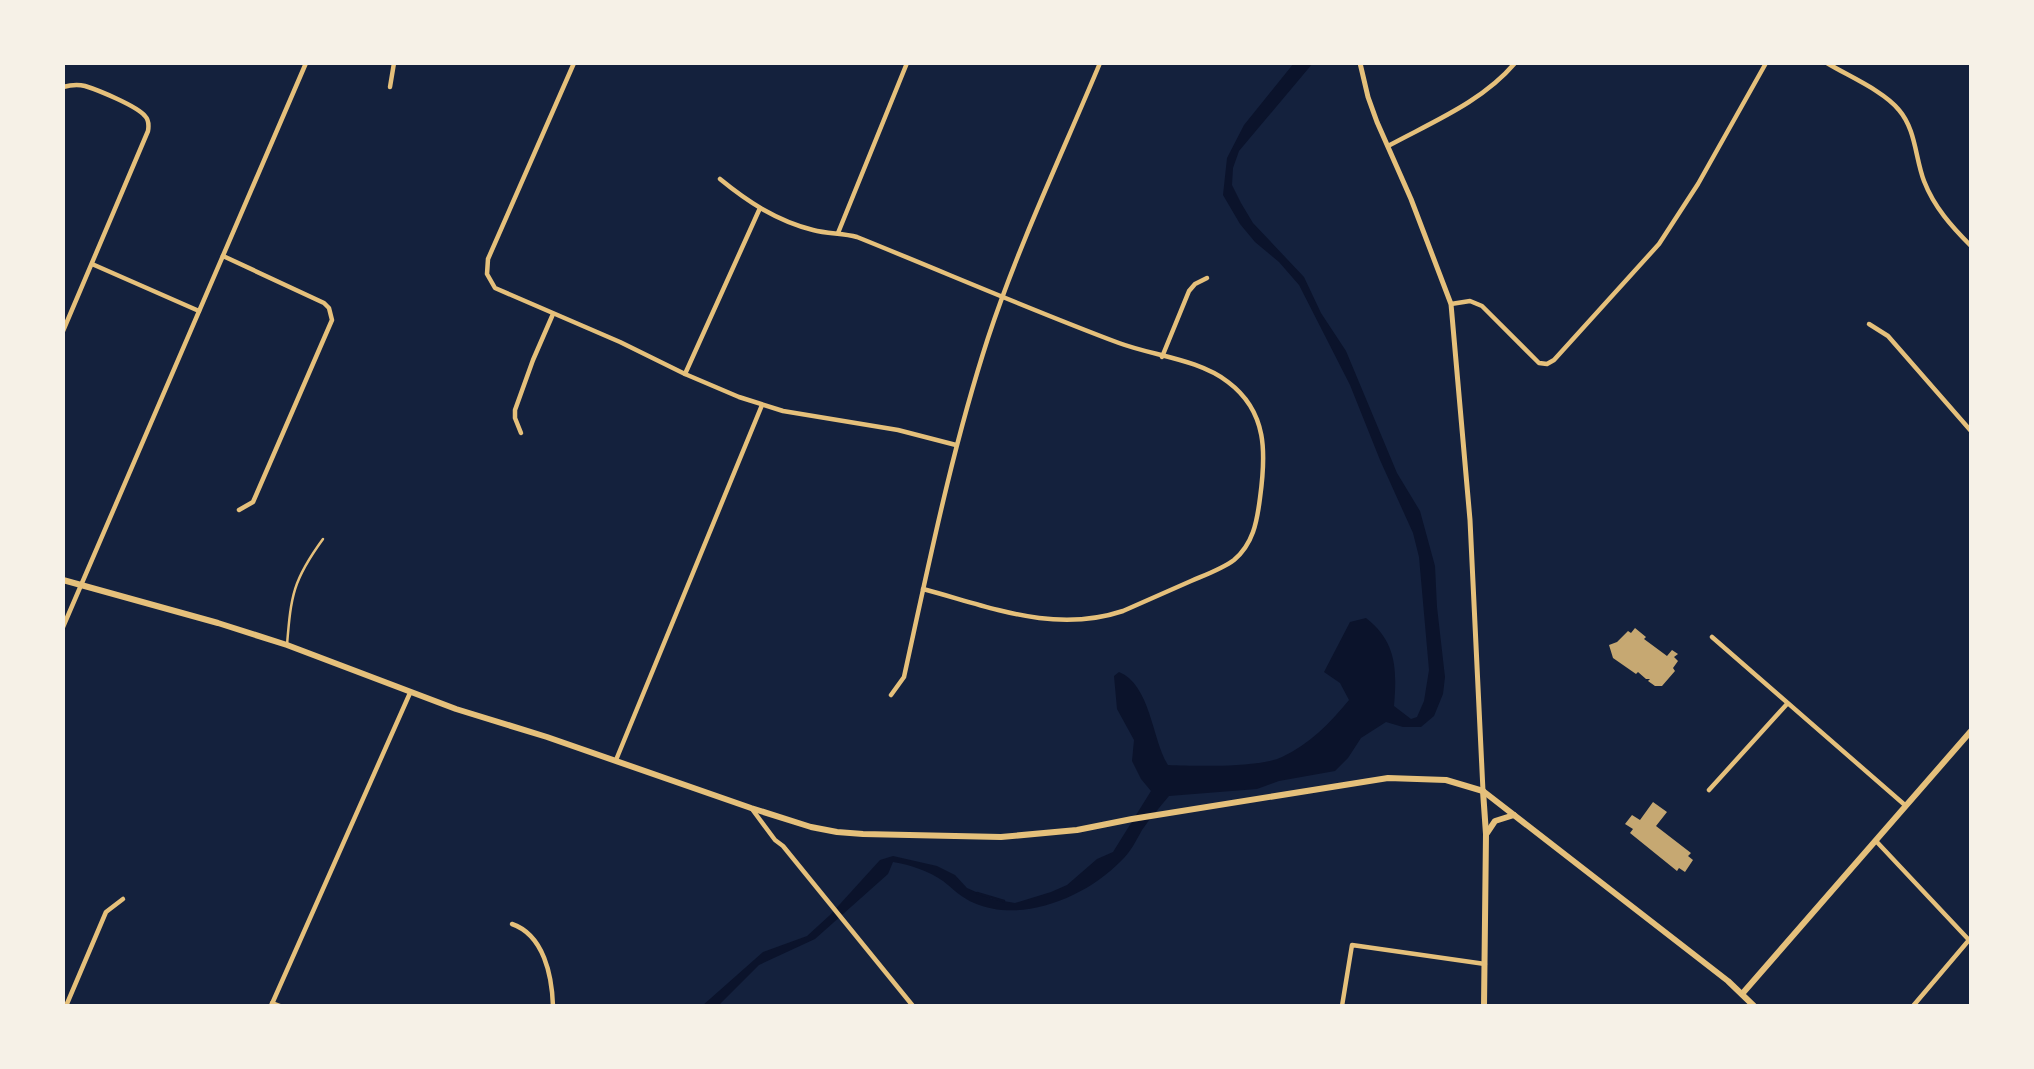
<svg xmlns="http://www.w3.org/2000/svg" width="2034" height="1069" font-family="'Open Sans',sans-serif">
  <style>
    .water { fill: #0b132b }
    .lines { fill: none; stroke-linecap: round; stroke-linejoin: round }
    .stream { stroke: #0b132b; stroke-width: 2.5 }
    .building { fill: #c6a872 }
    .service { stroke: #e5c07b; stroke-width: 2.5 }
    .minor { stroke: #e5c07b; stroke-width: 4.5 }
    .tertiary { stroke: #e5c07b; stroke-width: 5 }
    .secondary { stroke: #e5c07b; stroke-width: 6 }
  </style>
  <rect width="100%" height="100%" fill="#14213d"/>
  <path class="water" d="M1294 63H1313L1239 151 1233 168 1232 185 1241 203 1253 223 1304 277 1321 313 1346 351 1397 473 1420 511 1435 566 1437 607 1445 677 1443 694 1434 716 1421 727H1403L1386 722 1361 738 1348 758 1335 771 1279 781 1257 789 1169 796C1160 807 1150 818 1142 830 1136 841 1130 853 1121 861 1086 897 1022 924 974 903 962 898 953 889 943 881 929 871 911 865 893 862L888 874 815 939 759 965 718 1006H702L763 952 807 936 830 915 880 860 893 856 937 866 955 875 967 888 992 899 1015 903 1051 892 1067 885 1097 859 1113 852 1151 791 1141 779 1132 761 1134 740 1117 709 1114 676 1119 672C1151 685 1152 740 1168 765 1195 766 1259 768 1282 757 1310 744 1330 723 1349 700L1340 683 1324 672 1350 622 1366 618C1397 642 1397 670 1394 706L1411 719 1417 717 1424 701 1429 670 1419 557 1413 533 1380 460 1350 385 1299 285 1279 262 1255 242 1240 224 1223 195 1227 158 1244 125Z"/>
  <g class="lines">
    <polyline class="stream" points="977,893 1004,901"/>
  </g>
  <g class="building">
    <polygon points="1635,628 1646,637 1644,639 1667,656 1672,650 1678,654 1674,657 1678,661 1673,668 1675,671 1662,686 1655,686 1648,681 1650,679 1646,679 1638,672 1636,674 1613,658 1609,645 1617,642 1628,631 1631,633"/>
    <polygon points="1653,802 1667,812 1656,826 1691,853 1688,856 1693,860 1685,872 1679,868 1677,871 1630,833 1633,829 1625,824 1632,815 1640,820"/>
  </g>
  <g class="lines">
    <path class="service" d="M287 645C291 595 293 580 323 539"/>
    <g class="minor">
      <polyline points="574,63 488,259 487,274 495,288 620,342 685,374 739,397 783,411 898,430 956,445"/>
      <path d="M1827 63C1848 76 1884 91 1899 110 1916 130 1915 157 1924 181 1934 207 1952 227 1971 246"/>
      <path d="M63 87C70 85 78 84 85 86 98 90 137 106 145 116 149 120 149 125 148 131L63 331"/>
      <polyline points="390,87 394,63"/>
      <path d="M1388 146C1432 122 1482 102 1515 63"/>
      <path d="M720 179C748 202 777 221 813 230 828 234 843 233 857 237 944 272 1031 310 1119 343 1154 356 1198 359 1228 382 1268 412 1266 454 1260 498 1257 522 1253 544 1234 560 1222 569 1205 575 1191 581 1168 591 1146 601 1123 611 1054 634 991 607 923 589"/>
      <polyline points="838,233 907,63"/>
      <polyline points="223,256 324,303 329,308 332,320 253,502 239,510"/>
      <polyline points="92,264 199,311"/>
      <polyline points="1451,304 1470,301 1482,306 1539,363 1547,364 1554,360 1659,244 1698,184 1766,63"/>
      <polyline points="1869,324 1888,336 1971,431"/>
      <polyline points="1162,357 1189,291 1195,284 1207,278"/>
      <polyline points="685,374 760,208"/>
      <polyline points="521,433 515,418 515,410 533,360 553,314"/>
      <polyline points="63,627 306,63"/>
      <polyline points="1712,637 1906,806"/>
      <path d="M891 695 904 677C929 563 952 449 988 338 1019 244 1062 154 1100 63"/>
      <polyline points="616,760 762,405"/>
      <polyline points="1709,790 1787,704"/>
      <polyline points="752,809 775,840 783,846 913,1006"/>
      <polyline points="1876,841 1969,940"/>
      <path d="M512 924C544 935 552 976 553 1006"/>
      <polyline points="272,1003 280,1006"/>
      <polyline points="66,1006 106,912 123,899"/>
      <polyline points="271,1006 410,693"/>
      <polyline points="1342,1006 1352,945 1485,964"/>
      <polyline points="1913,1006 1969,940"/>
    </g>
    <polyline class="tertiary" points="1360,63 1368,97 1377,122 1411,199 1451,304 1470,520 1483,791"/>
    <g class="secondary">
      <polyline points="63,580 218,623 287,645 456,709 547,737 751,808 811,827 837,832 863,834 1001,837 1077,830 1132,819 1388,778 1446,780 1483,791 1728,981 1754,1006"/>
      <polyline points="1483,791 1486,834 1484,1006"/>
      <polyline points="1487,833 1495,821 1514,815"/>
      <polyline points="1742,994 1971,731"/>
    </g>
  </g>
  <rect width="2034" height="1069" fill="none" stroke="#f6f1e7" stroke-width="130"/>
</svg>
